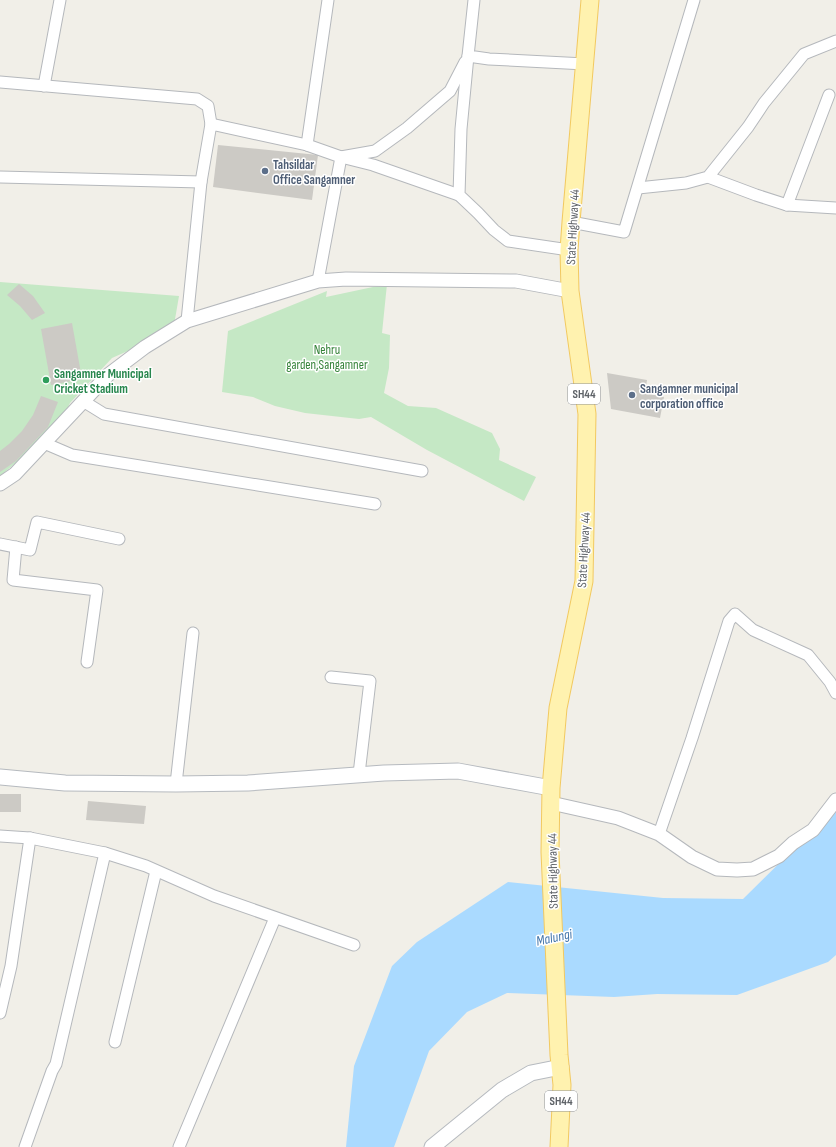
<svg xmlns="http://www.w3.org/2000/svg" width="836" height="1147" font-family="'Sofia Sans Condensed',sans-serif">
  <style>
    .green { fill: #c5e8c5 }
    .water { fill: #aadaff }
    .building { fill: #cccac5 }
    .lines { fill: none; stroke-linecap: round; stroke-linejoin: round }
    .minor-casing { stroke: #b5b8bc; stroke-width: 13 }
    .tertiary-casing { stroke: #b5b8bc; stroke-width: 15 }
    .secondary-casing { stroke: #b6babf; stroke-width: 17 }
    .primary-casing { stroke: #f2c960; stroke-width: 19 }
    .minor { stroke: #fff; stroke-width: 11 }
    .tertiary { stroke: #fff; stroke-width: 13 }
    .secondary { stroke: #fff; stroke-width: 15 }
    .primary { stroke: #fff2af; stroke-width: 17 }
    .service-dot { fill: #5c6f8a; stroke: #fff; stroke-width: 1.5 }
    .leisure-dot { fill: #2e9e5b; stroke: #fff; stroke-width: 1.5 }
    .labels { text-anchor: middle; stroke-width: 3; stroke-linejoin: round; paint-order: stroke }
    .shield { fill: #fff; stroke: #8f9295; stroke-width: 1 }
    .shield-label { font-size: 12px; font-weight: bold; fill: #5f6368 }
    .service-label { font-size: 13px; font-weight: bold; fill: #4e5e75; stroke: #fff; text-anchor: start }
    .street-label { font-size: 13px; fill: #5f6368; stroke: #fff }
    .park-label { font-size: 13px; fill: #348238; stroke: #fff }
    .leisure-label { font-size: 13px; font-weight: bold; fill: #27864d; stroke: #fff; text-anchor: start }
    .water-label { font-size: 14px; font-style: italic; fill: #4174aa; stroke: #fff }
  </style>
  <rect width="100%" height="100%" fill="#f1efe8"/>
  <g class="green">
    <polygon points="0,282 179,296 173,331 112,358 70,403 65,413 37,445 0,476"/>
    <polygon points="387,284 382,333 390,335 389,368 384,393 408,406 436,408 492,433 500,449 499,460 536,477 524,501 427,450 371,417 359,419 305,413 275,406 253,397 222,392 228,331 327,291 326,297"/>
  </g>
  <polygon class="water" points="836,800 836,955 828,962 737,995 657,994 614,997 507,993 467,1012 429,1051 394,1147 346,1147 354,1066 392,966 417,942 508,882 663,898 743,899 820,823"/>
  <g class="building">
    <polygon points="218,145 318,155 312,200 213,187"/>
    <polygon points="19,284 33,296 45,313 32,320 20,306 7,295"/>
    <polygon points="72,323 82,379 51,385 41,329"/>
    <polygon points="607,373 647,380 645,393 664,397 660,418 611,409"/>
    <polygon points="41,396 58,402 48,427 16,461 0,472 0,451 9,444 22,431 33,415"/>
    <rect x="0" y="794" width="21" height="18"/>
    <polygon points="88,801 146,806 144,824 86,820"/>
  </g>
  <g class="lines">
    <defs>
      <g id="minor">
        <polyline points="474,0 468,56 489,59 585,64"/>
        <polyline points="468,56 461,129 459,195 478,213 494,230 508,241 569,250"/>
        <polyline points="0,82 197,99 208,106 211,124"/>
        <polyline points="44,86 60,0"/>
        <polyline points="307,145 328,0"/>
        <polyline points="341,157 375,151 407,128 450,91 465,62"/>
        <polyline points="345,158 373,165 459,195"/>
        <polyline points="0,177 201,182"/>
        <polyline points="708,177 756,195 787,205 836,208"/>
        <polyline points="638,188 686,183 708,177 748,127 764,103 804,54 836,41"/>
        <polyline points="787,205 829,95"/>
        <polyline points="571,222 624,232 694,0"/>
        <polyline points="187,321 201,182 211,124 307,145 341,157 318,281"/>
        <polyline points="83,401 104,414 422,471"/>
        <polyline points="44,443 72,455 375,504"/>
        <polyline points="0,544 30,550 37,522 119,539"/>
        <polyline points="16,547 13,580 97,590 87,662"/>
        <polyline points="331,677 370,681 359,774"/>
        <polyline points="176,784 193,633"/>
        <polyline points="659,834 692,738 729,621 735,614 753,630 808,655 830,682 836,693"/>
        <polyline points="0,836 30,838 105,853 146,866 214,896 354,945"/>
        <polyline points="0,1013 11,966 30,838"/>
        <polyline points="115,1042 156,871"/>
        <polyline points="25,1147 52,1071 56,1064 105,853"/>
        <polyline points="179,1147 275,918"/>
      </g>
      <g id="tertiary">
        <polyline points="0,484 15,474 108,375 145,347 187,321 318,281 346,279 516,281 570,291"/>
        <polyline points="551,803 618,818 659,834 692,857 717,869 737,870 753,869 779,856 793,843 813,830 836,800"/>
      </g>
      <g id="secondary">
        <polyline points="0,777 65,783 176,784 248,783 384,773 458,771 551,788"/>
        <polyline points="432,1147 502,1090 531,1073 561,1067"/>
      </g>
      <polyline id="primary" points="559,1147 562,1085 559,1055 550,852 551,788 558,708 584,581 587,414 570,291 569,250 571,222 590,0"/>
    </defs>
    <use href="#minor" class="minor-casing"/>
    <use href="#tertiary" class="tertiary-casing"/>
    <use href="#secondary" class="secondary-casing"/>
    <use href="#primary" class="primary-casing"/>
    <use href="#minor" class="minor"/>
    <use href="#tertiary" class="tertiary"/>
    <use href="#secondary" class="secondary"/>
    <use href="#primary" class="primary"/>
  </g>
  <g class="service-dot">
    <circle cx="265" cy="171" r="4"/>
    <circle cx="632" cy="395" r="4"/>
  </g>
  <circle class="leisure-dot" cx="46" cy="380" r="4"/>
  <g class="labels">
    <g class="shield">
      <rect x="568" y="384" width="32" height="20" rx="3"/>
      <rect x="545" y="1091" width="32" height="20" rx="3"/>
    </g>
    <g class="shield-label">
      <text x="584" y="398">SH44</text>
      <text x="561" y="1105">SH44</text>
    </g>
    <g class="service-label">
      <text x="273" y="169">Tahsildar<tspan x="273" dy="15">Office Sangamner</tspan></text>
      <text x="640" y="393">Sangamner municipal<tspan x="640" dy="15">corporation office</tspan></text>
    </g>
    <g class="street-label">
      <text transform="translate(572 227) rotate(-87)" y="5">State Highway 44</text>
      <text transform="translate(583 550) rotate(-87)" y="5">State Highway 44</text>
      <text transform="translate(552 871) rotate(-91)" y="5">State Highway 44</text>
    </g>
    <g class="park-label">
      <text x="327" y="354">Nehru<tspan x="327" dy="15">garden,Sangamner</tspan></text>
    </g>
    <g class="leisure-label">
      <text x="54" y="378">Sangamner Municipal<tspan x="54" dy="15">Cricket Stadium</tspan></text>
    </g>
    <g class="water-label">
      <text transform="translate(554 937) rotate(-12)" y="5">Malungi</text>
    </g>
  </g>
</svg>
